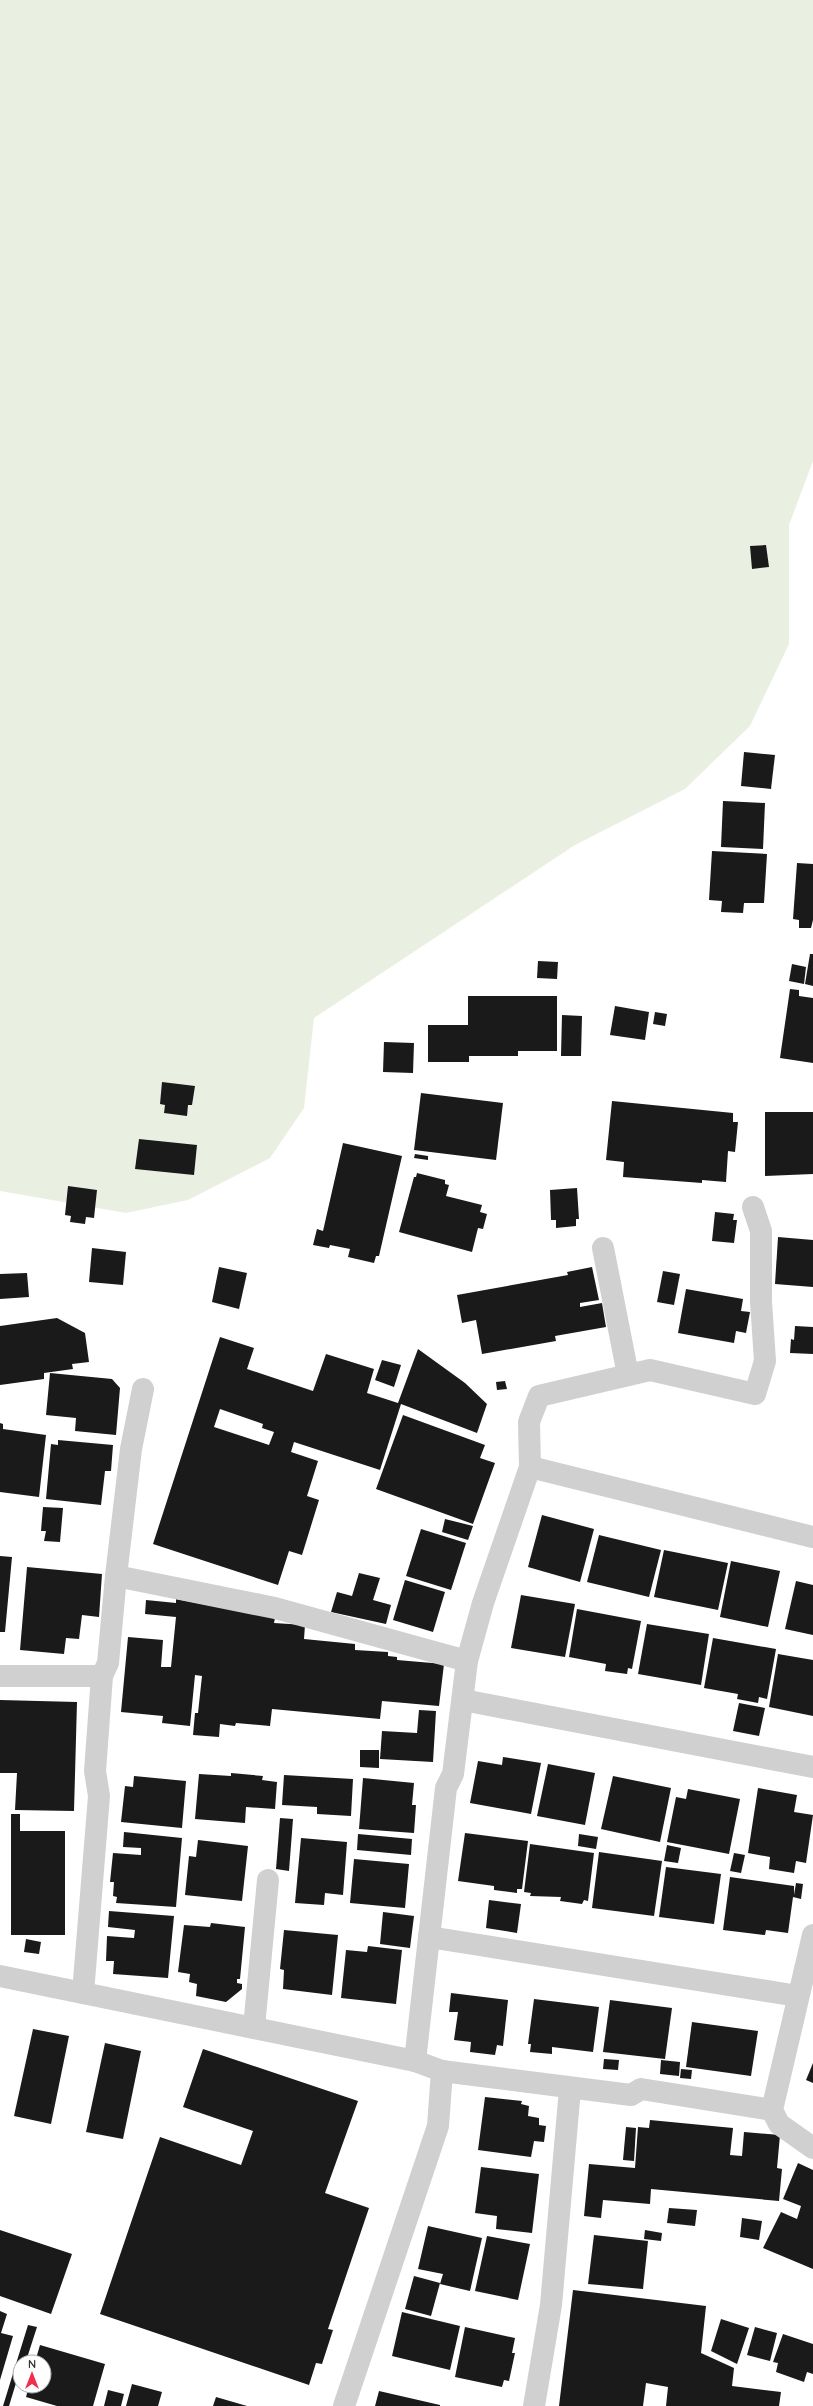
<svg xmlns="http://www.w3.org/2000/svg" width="813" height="2406" font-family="Quicksand,sans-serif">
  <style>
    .green { fill: #eaf0e1 }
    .building { fill: #1a1a1a; fill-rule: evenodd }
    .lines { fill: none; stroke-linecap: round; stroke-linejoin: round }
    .minor { stroke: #d0d0d0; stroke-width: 22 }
  </style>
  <rect width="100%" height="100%" fill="#fff"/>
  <polygon class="green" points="0,0 813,0 813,461 789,525 789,644 750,726 685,789 575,845 314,1018 304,1108 270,1158 188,1200 126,1213 0,1191"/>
  <g class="building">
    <polygon points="766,545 769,567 752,569 750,546"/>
    <polygon points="744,752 775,755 771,789 741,786"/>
    <polygon points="723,801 765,803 763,849 721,847"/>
    <polygon points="712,851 767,854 764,903 744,903 743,913 721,912 722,901 709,900"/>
    <polygon points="797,863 813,864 813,920 811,928 799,928 799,920 793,919"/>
    <polygon points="810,954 813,954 813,986 805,984"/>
    <polygon points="538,961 558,962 557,979 537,978"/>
    <polygon points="792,964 806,967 804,984 789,981"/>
    <polygon points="790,989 799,990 799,996 813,998 813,1063 780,1058"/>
    <polygon points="468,996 557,996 557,1051 518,1051 518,1056 469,1056 469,1062 428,1062 428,1025 468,1025"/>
    <polygon points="615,1006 649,1012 645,1040 610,1035"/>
    <polygon points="655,1012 667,1014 665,1026 653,1024"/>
    <polygon points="562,1015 582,1016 581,1056 561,1056"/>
    <polygon points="384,1042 414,1043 413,1073 383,1072"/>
    <polygon points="162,1082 195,1086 192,1105 188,1105 187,1116 164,1113 165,1105 160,1104"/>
    <polygon points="421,1093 503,1103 496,1160 414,1150"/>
    <polygon points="612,1101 733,1113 733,1122 738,1122 735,1152 728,1151 726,1182 702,1180 702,1183 623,1177 624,1162 606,1160"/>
    <polygon points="765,1112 813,1112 813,1174 765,1176"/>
    <polygon points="139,1139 197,1145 194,1175 135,1169"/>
    <polygon points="343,1143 402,1156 379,1256 376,1256 374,1263 348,1257 350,1249 330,1245 329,1248 313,1245 317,1229 323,1231"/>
    <polygon points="415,1154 428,1156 428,1160 414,1158"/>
    <polygon points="417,1173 445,1180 445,1184 449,1185 446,1196 482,1205 480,1212 487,1214 483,1229 478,1228 472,1252 399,1232 414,1177 416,1177"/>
    <polygon points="68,1186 97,1190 94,1218 86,1217 85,1224 70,1222 71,1216 65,1215"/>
    <polygon points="577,1188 579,1219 576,1219 576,1226 556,1228 556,1220 551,1220 550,1190"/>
    <polygon points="715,1212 734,1214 733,1220 737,1220 734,1243 712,1241"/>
    <polygon points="778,1237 813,1240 813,1287 775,1284"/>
    <polygon points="92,1248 126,1252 123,1285 89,1282"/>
    <polygon points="219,1267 247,1273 239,1309 212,1302"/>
    <polygon points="592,1267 599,1300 580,1303 580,1307 602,1303 606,1327 555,1336 556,1341 482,1354 476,1320 462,1323 457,1295 568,1275 567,1272"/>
    <polygon points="663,1271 680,1274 674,1305 657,1302"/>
    <polygon points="27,1273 29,1297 0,1299 0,1274"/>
    <polygon points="686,1289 743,1299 741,1311 750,1312 746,1333 736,1331 734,1343 678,1333"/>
    <polygon points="57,1318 85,1333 89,1362 72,1364 73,1369 44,1373 44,1379 0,1385 0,1326"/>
    <polygon points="795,1326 813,1327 813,1354 790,1353 791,1339 794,1340"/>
    <path d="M220 1337 254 1348 247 1369 313 1391 326 1354 374 1369 367 1393 398 1403 418 1349 465 1383 487 1404 477 1433 401 1404 380 1470 294 1442 291 1452 318 1461 307 1496 319 1500 302 1555 289 1551 278 1585 153 1544ZM220 1409 263 1424 262 1428 274 1432 269 1445 214 1427Z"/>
    <polygon points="382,1360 401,1365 394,1387 375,1380"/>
    <polygon points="50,1373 112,1379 120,1388 116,1435 75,1431 76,1418 46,1415"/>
    <polygon points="505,1381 507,1389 497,1390 496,1382"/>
    <polygon points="403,1415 485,1445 480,1458 495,1463 473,1524 376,1489"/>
    <polygon points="0,1423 3,1424 3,1429 46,1435 39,1497 0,1492"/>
    <polygon points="58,1440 113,1445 111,1471 105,1471 101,1505 46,1499 51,1444 58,1445"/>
    <polygon points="43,1507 63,1508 60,1542 44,1541 46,1531 41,1531"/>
    <polygon points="542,1515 594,1529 580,1582 528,1567"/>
    <polygon points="445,1519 473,1526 468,1540 442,1532"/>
    <polygon points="421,1529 466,1543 451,1590 406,1576"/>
    <polygon points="599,1535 661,1550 649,1597 587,1582"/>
    <polygon points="664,1550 728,1563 718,1610 654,1597"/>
    <polygon points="0,1556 12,1557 5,1632 0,1632"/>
    <polygon points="731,1561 780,1571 768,1627 720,1617"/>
    <polygon points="27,1567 102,1574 99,1617 82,1615 79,1639 66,1638 64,1654 20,1650"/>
    <polygon points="359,1573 380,1578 373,1600 391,1605 386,1624 331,1612 337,1592 352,1596"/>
    <polygon points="405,1580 445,1592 433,1632 393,1620"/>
    <polygon points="796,1581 813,1585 813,1635 785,1629"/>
    <polygon points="521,1595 575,1604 565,1657 511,1648"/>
    <polygon points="176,1599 275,1618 274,1623 305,1625 304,1639 355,1644 355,1650 388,1652 388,1656 397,1657 397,1660 444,1664 439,1706 382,1701 380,1719 272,1709 270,1726 236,1723 235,1726 220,1724 219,1737 193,1735 195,1713 198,1713 202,1676 195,1675 190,1726 162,1723 163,1716 121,1712 128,1637 163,1640 161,1667 171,1667 176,1617 145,1614 146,1600 176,1603"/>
    <polygon points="577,1609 641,1621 632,1669 628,1668 627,1674 605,1671 606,1664 569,1657"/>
    <polygon points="647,1624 709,1634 701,1685 638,1674"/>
    <polygon points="713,1638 776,1649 767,1699 759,1697 758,1703 737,1699 738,1694 704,1688"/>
    <polygon points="778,1654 813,1660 813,1716 769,1707"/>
    <polygon points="0,1700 77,1702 74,1811 15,1810 17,1773 0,1773"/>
    <polygon points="739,1703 765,1708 759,1736 733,1731"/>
    <polygon points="419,1710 436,1711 433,1762 380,1759 382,1731 417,1733"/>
    <polygon points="360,1750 379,1750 379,1768 360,1767"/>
    <polygon points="503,1757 541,1763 531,1814 470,1803 478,1761 502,1765"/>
    <polygon points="548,1764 595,1773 585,1825 537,1816"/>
    <polygon points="231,1773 263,1776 262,1780 277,1782 275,1809 246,1807 245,1823 195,1819 199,1774 231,1776"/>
    <polygon points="284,1775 353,1779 351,1816 317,1814 317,1807 282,1805"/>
    <polygon points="134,1776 186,1781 182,1828 121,1822 125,1786 133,1787"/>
    <polygon points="613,1776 671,1788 660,1842 601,1829"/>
    <polygon points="363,1778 414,1783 412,1805 416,1805 414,1833 359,1829"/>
    <polygon points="758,1788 797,1795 794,1812 813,1815 806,1863 796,1861 794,1873 769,1869 770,1857 748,1853"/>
    <polygon points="688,1789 740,1799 729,1854 667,1842 676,1797 686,1799"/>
    <polygon points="11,1814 20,1814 20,1831 65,1831 65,1935 11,1935"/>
    <polygon points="280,1818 293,1819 289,1871 276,1869"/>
    <polygon points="124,1832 182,1838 176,1907 116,1903 117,1897 113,1896 114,1882 110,1882 113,1853 141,1855 141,1848 123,1847"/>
    <polygon points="465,1833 528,1841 522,1889 517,1889 517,1893 494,1890 494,1886 458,1881"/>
    <polygon points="358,1834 412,1839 411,1855 357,1850"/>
    <polygon points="579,1834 598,1837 596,1849 578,1846"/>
    <polygon points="301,1838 347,1842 343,1895 325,1893 324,1905 295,1903"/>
    <polygon points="198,1840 248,1846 242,1901 185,1895 189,1856 196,1857"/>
    <polygon points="530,1844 594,1853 588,1901 584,1900 582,1904 560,1901 561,1897 530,1896 531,1893 524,1892"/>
    <polygon points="667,1845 681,1848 678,1863 664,1861"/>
    <polygon points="599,1852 662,1861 654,1916 592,1908"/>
    <polygon points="734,1853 745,1855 741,1873 730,1871"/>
    <polygon points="354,1859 409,1864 405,1908 350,1903"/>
    <polygon points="666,1867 721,1874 714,1924 659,1917"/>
    <polygon points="730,1877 794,1886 794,1895 796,1883 803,1884 801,1899 793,1897 788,1933 766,1930 765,1935 723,1930"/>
    <polygon points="489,1900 521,1904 517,1933 486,1928"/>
    <polygon points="109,1911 174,1916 168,1978 113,1974 114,1961 106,1961 107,1936 134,1938 135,1930 108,1927"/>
    <polygon points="383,1912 414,1916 410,1948 380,1944"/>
    <polygon points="211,1923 245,1927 240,1979 237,1979 237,1983 242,1984 242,1989 226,2002 196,1996 197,1984 189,1982 190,1974 178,1972 184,1925 210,1927"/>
    <polygon points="284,1930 338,1935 332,1995 283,1989 284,1970 280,1969"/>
    <polygon points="26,1939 41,1942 39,1954 24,1952"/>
    <polygon points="368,1946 402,1950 396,2004 341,1998 346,1950 367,1952"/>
    <polygon points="451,1993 508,2000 503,2046 497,2045 495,2055 470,2052 471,2042 454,2040 458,2012 449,2012"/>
    <polygon points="534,1999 599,2007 593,2052 552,2047 552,2054 530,2052 531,2044 528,2044"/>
    <polygon points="610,2000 672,2008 665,2059 603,2052"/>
    <polygon points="692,2022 758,2031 751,2076 686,2067"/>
    <polygon points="33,2029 69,2036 51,2124 14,2116"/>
    <polygon points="105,2043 141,2051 123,2139 86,2132"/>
    <polygon points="203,2049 358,2101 325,2193 369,2208 328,2329 333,2330 322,2364 316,2363 309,2385 100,2314 160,2137 241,2165 253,2131 183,2107"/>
    <polygon points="604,2059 619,2060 618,2070 603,2069"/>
    <polygon points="661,2060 680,2062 679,2076 660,2074"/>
    <polygon points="813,2063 813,2083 806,2080"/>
    <polygon points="681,2069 692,2070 691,2079 680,2078"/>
    <polygon points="485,2097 522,2101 521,2104 529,2106 528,2116 539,2118 539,2125 546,2126 544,2142 534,2141 531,2157 478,2150"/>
    <polygon points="650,2120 733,2128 730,2155 742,2156 744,2132 780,2135 777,2168 782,2169 779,2201 651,2189 650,2204 603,2200 601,2218 584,2216 589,2164 635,2168 638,2127 649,2128"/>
    <polygon points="626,2127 636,2128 634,2161 623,2160"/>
    <polygon points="798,2163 813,2170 813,2269 763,2248 781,2212 797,2219 801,2206 783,2199"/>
    <polygon points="481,2167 539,2174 532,2233 496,2229 497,2216 475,2213"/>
    <polygon points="669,2208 697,2210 695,2226 667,2223"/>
    <polygon points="742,2218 762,2221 759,2240 740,2237"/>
    <polygon points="428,2226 482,2238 470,2291 440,2284 443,2274 418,2269"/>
    <polygon points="0,2230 72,2254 51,2314 0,2296"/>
    <polygon points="645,2230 662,2233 661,2241 644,2239"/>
    <polygon points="594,2235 648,2241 643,2289 588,2284"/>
    <polygon points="487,2236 530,2244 518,2300 475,2291"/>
    <polygon points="414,2276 440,2283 431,2316 405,2309"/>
    <polygon points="573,2290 706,2306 701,2353 734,2368 732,2386 781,2392 779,2406 666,2406 668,2387 646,2383 643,2406 559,2406"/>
    <polygon points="0,2311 7,2314 1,2333 13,2336 0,2380"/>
    <polygon points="402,2312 460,2326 450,2370 392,2356"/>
    <polygon points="721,2319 749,2328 737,2364 711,2351"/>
    <polygon points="28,2325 37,2327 27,2358 24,2357 23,2362 20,2362 20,2370 9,2406 3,2406"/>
    <polygon points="465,2327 515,2338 512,2353 515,2353 509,2381 504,2380 502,2387 455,2377"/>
    <polygon points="755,2327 777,2333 770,2361 747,2355"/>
    <polygon points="783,2334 813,2344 813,2374 807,2372 804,2382 776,2372 778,2363 773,2362"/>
    <polygon points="40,2345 105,2364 93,2406 57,2406 26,2397 29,2386 44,2386 44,2362 35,2362"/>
    <polygon points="132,2384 162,2392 158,2406 126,2406"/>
    <polygon points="108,2390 124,2394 121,2406 104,2406"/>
    <polygon points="379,2391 440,2405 440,2406 375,2406"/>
    <polygon points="216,2397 247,2406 213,2406"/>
  </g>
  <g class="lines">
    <g class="minor">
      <polyline points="603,1248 628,1375"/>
      <polyline points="143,1389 131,1449 116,1576 275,1608 467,1661"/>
      <polyline points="530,1467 813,1537"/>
      <polyline points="0,1676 102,1676"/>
      <polyline points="463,1700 813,1767"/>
      <polyline points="813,1935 772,2110 779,2124 813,2148"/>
      <polyline points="429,1937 798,1996"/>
      <polyline points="0,1976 415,2061 442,2071 631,2095 641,2089 772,2110"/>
      <polyline points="83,1993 99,1796 95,1771 102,1676 108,1663 116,1576"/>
      <polyline points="254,2027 268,1880"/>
      <polyline points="415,2061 446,1788 453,1774 467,1661 483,1603 530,1467 529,1422 539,1396 650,1370 755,1394 765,1361 761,1302 761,1231 753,1207"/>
      <polyline points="344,2406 438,2126 442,2071"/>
      <polyline points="534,2406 551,2305 570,2089"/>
    </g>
  </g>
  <g transform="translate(32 2374)"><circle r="19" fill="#ffffff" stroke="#adadad"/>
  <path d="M0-3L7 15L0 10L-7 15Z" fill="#ef2f4b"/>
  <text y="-6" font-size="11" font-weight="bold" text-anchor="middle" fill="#333333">N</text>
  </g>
</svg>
